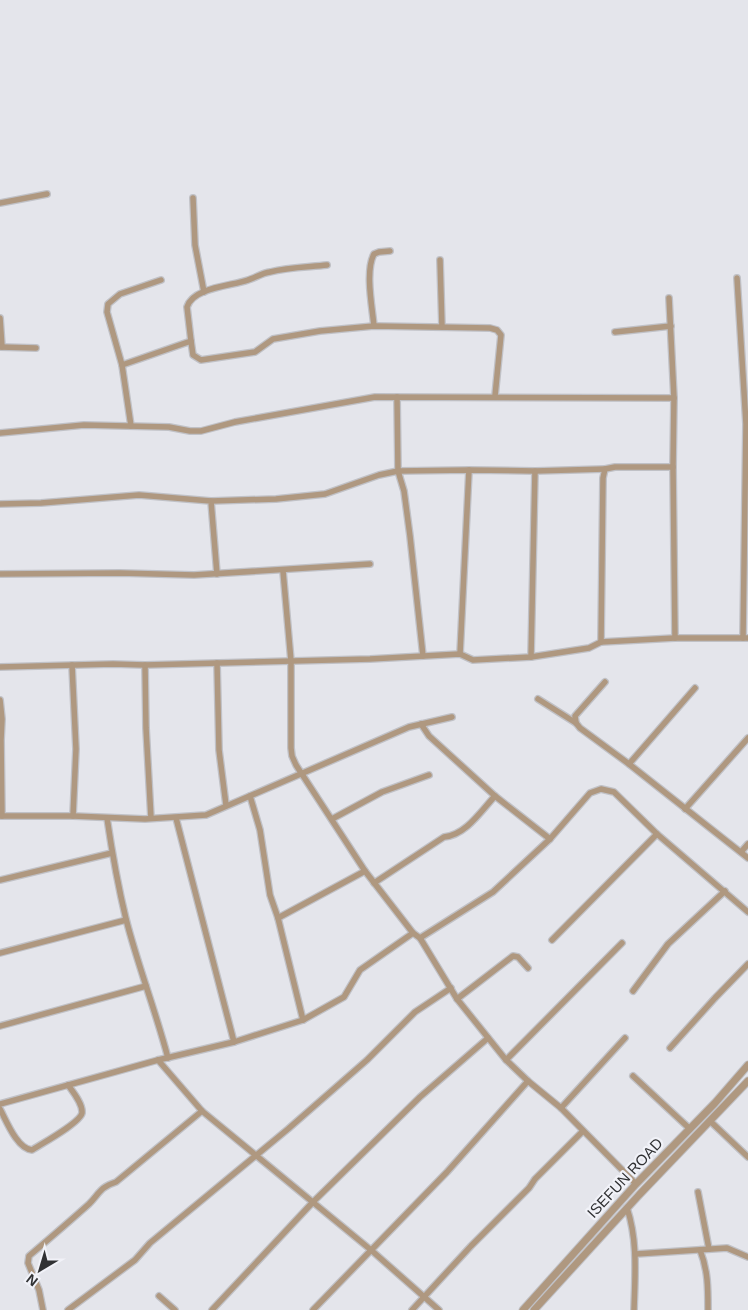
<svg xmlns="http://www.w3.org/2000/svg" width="748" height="1310" font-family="Arial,sans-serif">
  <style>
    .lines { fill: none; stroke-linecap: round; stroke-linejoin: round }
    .minor-casing { stroke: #c0c1c6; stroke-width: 8 }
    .tertiary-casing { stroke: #c0c1c6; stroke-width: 9 }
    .minor { stroke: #af9880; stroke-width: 5.5 }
    .tertiary { stroke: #af9880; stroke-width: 7 }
    .labels { text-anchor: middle; stroke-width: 4.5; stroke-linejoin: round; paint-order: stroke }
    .street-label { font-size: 15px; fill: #303133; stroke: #f1f2f8 }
  </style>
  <rect width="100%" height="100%" fill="#e4e5eb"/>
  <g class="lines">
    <defs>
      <g id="minor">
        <polyline points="193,198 195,245 204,292"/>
        <polyline points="0,203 47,194"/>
        <polyline points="440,260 442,327"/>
        <polyline points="737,278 746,424 743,638"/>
        <polyline points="669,298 674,398 673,467 675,638"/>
        <polyline points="0,318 2,347"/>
        <path d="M374 326C372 306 365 271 374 254L379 252 390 251"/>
        <polyline points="615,332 671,326"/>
        <path d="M191 341 187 307C193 287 232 286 248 280 255 278 262 273 270 272 288 267 308 267 327 265"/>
        <polyline points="0,347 36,348"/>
        <polyline points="122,365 191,341 193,355 201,360 255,352 273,339 320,331 374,326 490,328 497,330 501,335 495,396"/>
        <polyline points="397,397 398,471 404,491 410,536 423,656"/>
        <polyline points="131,426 122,365 107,312 108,304 120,294 161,280"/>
        <polyline points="0,433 84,425 169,427 190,431 201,431 235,422 375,397 674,398"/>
        <polyline points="211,501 276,499 325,494 379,475 398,471 469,470 535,471 605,469"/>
        <polyline points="0,504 41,503 139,495 211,501 217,574"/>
        <polyline points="283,571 291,661 291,748 292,756 296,765 365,871 413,933 420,938 457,999 506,1060 528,1081 561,1108 636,1184"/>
        <polyline points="0,574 120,573 194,575 370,564"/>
        <polyline points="601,642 603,478 605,469 615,467 673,467"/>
        <polyline points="460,654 469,470"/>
        <polyline points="531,657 535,471"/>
        <polyline points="217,663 219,750 226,805"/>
        <polyline points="72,665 76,749 73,816"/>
        <polyline points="145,665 146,728 151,818"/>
        <polyline points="0,667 113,664 145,665 370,659 460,654 473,660 531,657 589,648 601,642 675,638 748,638"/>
        <polyline points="538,699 576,723 580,728 629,764 748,858"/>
        <polyline points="0,700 2,719 1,740 2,816"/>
        <polyline points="576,723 575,716 605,682"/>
        <polyline points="421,724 429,736 495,796 550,839"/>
        <polyline points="629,764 695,688"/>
        <polyline points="250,796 260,830 270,895 278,918 303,1020"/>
        <polyline points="685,809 748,738"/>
        <polyline points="0,816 73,816 145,819 206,815 409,727 452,717"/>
        <path d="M107 818C112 852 118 886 126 919 138 966 156 1012 168 1058"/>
        <polyline points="176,818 234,1042"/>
        <polyline points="332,819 382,792 429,775"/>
        <polyline points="741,852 748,844"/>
        <polyline points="0,880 112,853"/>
        <path d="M374 883 444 837C466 835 481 811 495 796"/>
        <polyline points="278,918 365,871"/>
        <polyline points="420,938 493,892 550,839 590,793 601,789 614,792 657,834 748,912"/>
        <polyline points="552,940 657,834"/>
        <polyline points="0,953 126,920"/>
        <polyline points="633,991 668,944 725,891"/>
        <polyline points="457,999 513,956 518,957 528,968"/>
        <polyline points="0,1026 146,986"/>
        <polyline points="670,1048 715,998 748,964"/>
        <polyline points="158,1060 202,1111 371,1250 439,1310"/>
        <polyline points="506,1060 622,943"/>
        <polyline points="633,1076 690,1129"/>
        <polyline points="0,1104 158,1060 234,1042 303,1020 344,997 360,970 413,933"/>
        <polyline points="561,1108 625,1038"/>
        <path d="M0 1109C6 1120 17 1149 32 1150 41 1144 80 1123 82 1113 83 1104 73 1092 68 1085"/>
        <polyline points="710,1121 748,1157"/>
        <polyline points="698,1192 709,1249"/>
        <path d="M627 1208C638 1241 635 1275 634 1310"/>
        <path d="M700 1250C708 1270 708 1288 708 1310"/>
        <polyline points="636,1254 727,1248 748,1257"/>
        <polyline points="159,1296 175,1310"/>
        <path d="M43 1310 39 1290 28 1263 29 1256C49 1239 69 1222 89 1204 99 1194 100 1187 116 1182L202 1111"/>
        <polyline points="68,1310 135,1260 150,1243 288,1129 367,1060 415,1012 451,988"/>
        <polyline points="212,1310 313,1202 420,1097 488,1038"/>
        <polyline points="313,1310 447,1172 528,1081"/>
        <polyline points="412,1310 471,1246 529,1188 535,1179 583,1131"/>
      </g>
      <g id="tertiary">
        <polyline points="523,1310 636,1184 715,1103 748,1065"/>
        <polyline points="534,1310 639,1195 748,1081"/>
      </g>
    </defs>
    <use href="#minor" class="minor-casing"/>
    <use href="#tertiary" class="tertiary-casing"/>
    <use href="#minor" class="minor"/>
    <use href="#tertiary" class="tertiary"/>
  </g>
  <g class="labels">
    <g class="street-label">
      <text transform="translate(625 1178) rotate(-47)" y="5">ISEFUN ROAD</text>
    </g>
  </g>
  <g transform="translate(40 1270) rotate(218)" stroke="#f1f2f8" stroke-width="4" paint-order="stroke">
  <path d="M0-4L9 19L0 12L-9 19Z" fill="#303133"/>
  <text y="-8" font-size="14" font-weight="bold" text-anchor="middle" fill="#303133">N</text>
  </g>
</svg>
